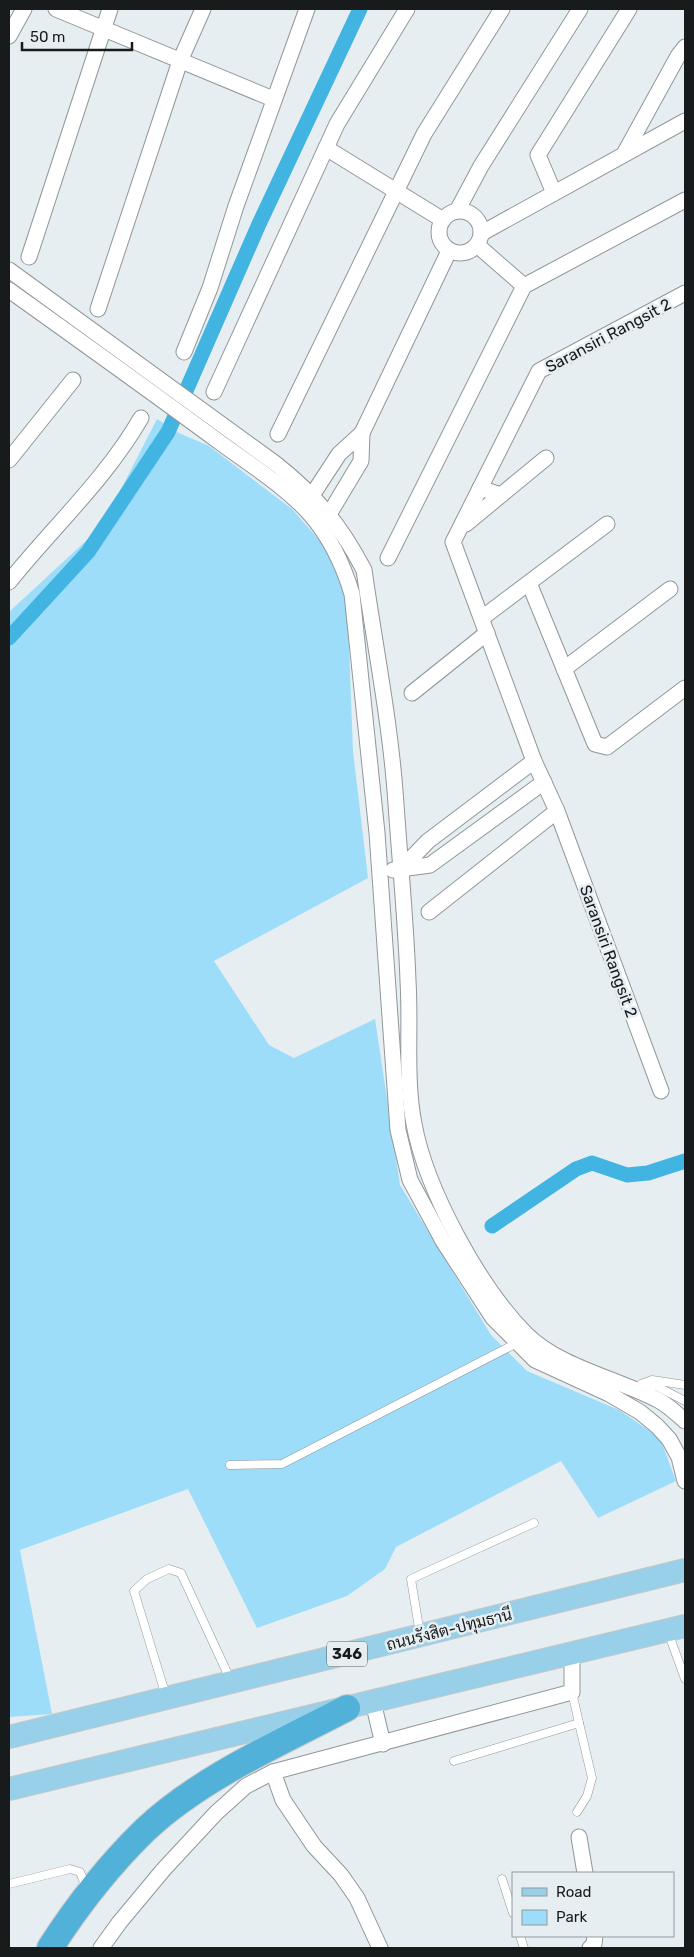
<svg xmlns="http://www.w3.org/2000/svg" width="694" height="1957" font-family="Rubik,Sarabun,sans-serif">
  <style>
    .green { fill: #9dddfa }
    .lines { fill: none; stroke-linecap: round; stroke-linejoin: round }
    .canal { stroke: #42b4e1; stroke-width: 15 }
    .lane-casing { stroke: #90979b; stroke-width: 9 }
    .street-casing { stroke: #90979b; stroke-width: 17 }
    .primary-casing { stroke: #c8c8c9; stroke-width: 24 }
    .highway-casing { stroke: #c8c8c9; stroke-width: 28 }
    .lane { stroke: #fff; stroke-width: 8 }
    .street { stroke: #fff; stroke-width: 15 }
    .primary { stroke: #97d0e8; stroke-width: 22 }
    .highway { stroke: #52b1d9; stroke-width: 26 }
    .labels { text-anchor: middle; stroke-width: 5; stroke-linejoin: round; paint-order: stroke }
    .shield { fill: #e6eef2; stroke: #565a5c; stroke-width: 1 }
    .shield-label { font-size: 15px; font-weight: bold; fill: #181b1c }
    .street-label { font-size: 16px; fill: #181b1c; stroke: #e6eef2 }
  </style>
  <rect width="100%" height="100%" fill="#e6eef2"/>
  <polygon class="green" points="157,419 179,433 209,446 292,509 328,550 347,596 353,751 368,878 214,961 269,1045 294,1058 375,1019 400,1185 491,1335 527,1371 619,1410 660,1438 676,1481 598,1518 561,1461 396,1547 385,1569 347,1596 257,1628 188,1489 20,1550 52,1714 9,1717 9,612 102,526"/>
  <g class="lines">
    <g class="canal">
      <polyline points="9,638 88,552 168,432 259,224 360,9"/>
      <polyline points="492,1226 576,1169 592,1163 627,1175 648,1173 685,1161"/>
    </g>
    <defs>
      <g id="lane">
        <polyline points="641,1384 652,1380 685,1385"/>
        <polyline points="637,1387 656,1386 685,1401"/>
        <polyline points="230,1465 282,1464 517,1343"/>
        <polyline points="668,1632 685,1679"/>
        <polyline points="420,1634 411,1579 534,1523"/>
        <polyline points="166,1696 134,1591 147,1579 169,1569 181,1573 231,1681"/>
        <polyline points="454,1761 579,1723 572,1692"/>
        <polyline points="577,1812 587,1796 592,1778 579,1723"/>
        <polyline points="502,1879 513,1913"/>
        <polyline points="9,1884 70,1869 80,1872 84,1882 82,1888"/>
        <polyline points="520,1936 524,1948"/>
      </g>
      <g id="street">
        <polyline points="56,9 273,99"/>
        <polyline points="9,36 24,9"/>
        <polyline points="326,148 443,220"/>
        <polyline points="624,154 678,56 685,47"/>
        <polyline points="554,193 538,155 629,9"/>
        <circle cx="460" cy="232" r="21"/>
        <polyline points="457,211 481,166 580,9"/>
        <polyline points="482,233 685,121"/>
        <polyline points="477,245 524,286"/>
        <polyline points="29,257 110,9"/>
        <path d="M9 270 276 464C316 496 340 524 364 570 375 647 391 726 396 804 400 863 406 922 408 981 411 1028 405 1077 414 1124 426 1189 479 1287 526 1334 559 1367 618 1379 658 1400 668 1405 677 1414 685 1421"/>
        <path d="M9 290C79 340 149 390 218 441 249 464 284 485 310 514 331 538 343 564 352 594L377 833 398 1130 410 1180 443 1241 493 1318 535 1360 609 1394 640 1412 657 1426 669 1439 679 1457 685 1481"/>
        <polyline points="98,309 180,61 203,9"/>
        <polyline points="184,352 210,288 236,206 307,9"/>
        <polyline points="214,392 337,124 407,9"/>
        <polyline points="362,433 449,251"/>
        <polyline points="278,434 424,134 502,9"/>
        <polyline points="9,460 73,380"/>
        <polyline points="480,488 501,495 546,458"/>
        <polyline points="307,503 339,454 362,433 361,461 325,521"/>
        <polyline points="466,524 501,495"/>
        <polyline points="388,558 524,286 685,200"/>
        <path d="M9 582C53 527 105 480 141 418"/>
        <polyline points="529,583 595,744 607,747 685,688"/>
        <polyline points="482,618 607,524"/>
        <polyline points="564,669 670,589"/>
        <polyline points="412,693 487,633"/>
        <polyline points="401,869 428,841 534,761"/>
        <polyline points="393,870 430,865 544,782"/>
        <polyline points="429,912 557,811"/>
        <polyline points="661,1091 557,811 534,761 453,542 539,371 685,293"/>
        <polyline points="373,1702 383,1744"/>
        <polyline points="273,1772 283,1800 314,1846 341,1875 357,1898 380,1948"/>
        <polyline points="579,1837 585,1873"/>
        <polyline points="101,1948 119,1923 164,1869 216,1813 246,1786 273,1772 572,1692 572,1652"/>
        <polyline points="590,1948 594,1944 595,1936"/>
      </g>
      <g id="primary">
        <polyline points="9,1737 685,1570"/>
        <polyline points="9,1789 685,1626"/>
      </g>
      <path id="highway" d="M50 1948C77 1906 109 1865 145 1830 200 1778 280 1743 347 1708"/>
    </defs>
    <use href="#lane" class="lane-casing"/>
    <use href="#street" class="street-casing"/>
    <use href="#primary" class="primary-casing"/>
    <use href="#highway" class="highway-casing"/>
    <use href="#lane" class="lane"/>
    <use href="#street" class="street"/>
    <use href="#primary" class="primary"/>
    <use href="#highway" class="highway"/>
  </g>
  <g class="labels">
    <rect class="shield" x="327" y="1641.5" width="40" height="25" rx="4"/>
    <g class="shield-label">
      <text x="347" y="1659">346</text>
    </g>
    <g class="street-label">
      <text transform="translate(608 335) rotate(-28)" y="6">Saransiri Rangsit 2</text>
      <text transform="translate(609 951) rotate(70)" y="6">Saransiri Rangsit 2</text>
      <text transform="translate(449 1629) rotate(-14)" y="6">ถนนรังสิต-ปทุมธานี</text>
    </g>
  </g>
  <rect width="694" height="1957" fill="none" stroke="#181b1c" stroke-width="20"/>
  <rect x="512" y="1872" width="162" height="65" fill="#e6eef2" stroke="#949a9c"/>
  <rect x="522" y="1888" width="25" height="8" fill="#97d0e8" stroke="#949a9c"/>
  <text x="556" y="1897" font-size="15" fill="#181b1c">Road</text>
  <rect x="522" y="1910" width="25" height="15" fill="#9dddfa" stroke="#949a9c"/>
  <text x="556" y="1922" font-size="15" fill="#181b1c">Park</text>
  <path d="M22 42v8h110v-8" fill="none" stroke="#181b1c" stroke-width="2.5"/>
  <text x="30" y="42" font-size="15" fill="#181b1c" stroke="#e6eef2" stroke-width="4" paint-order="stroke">50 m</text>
</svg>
